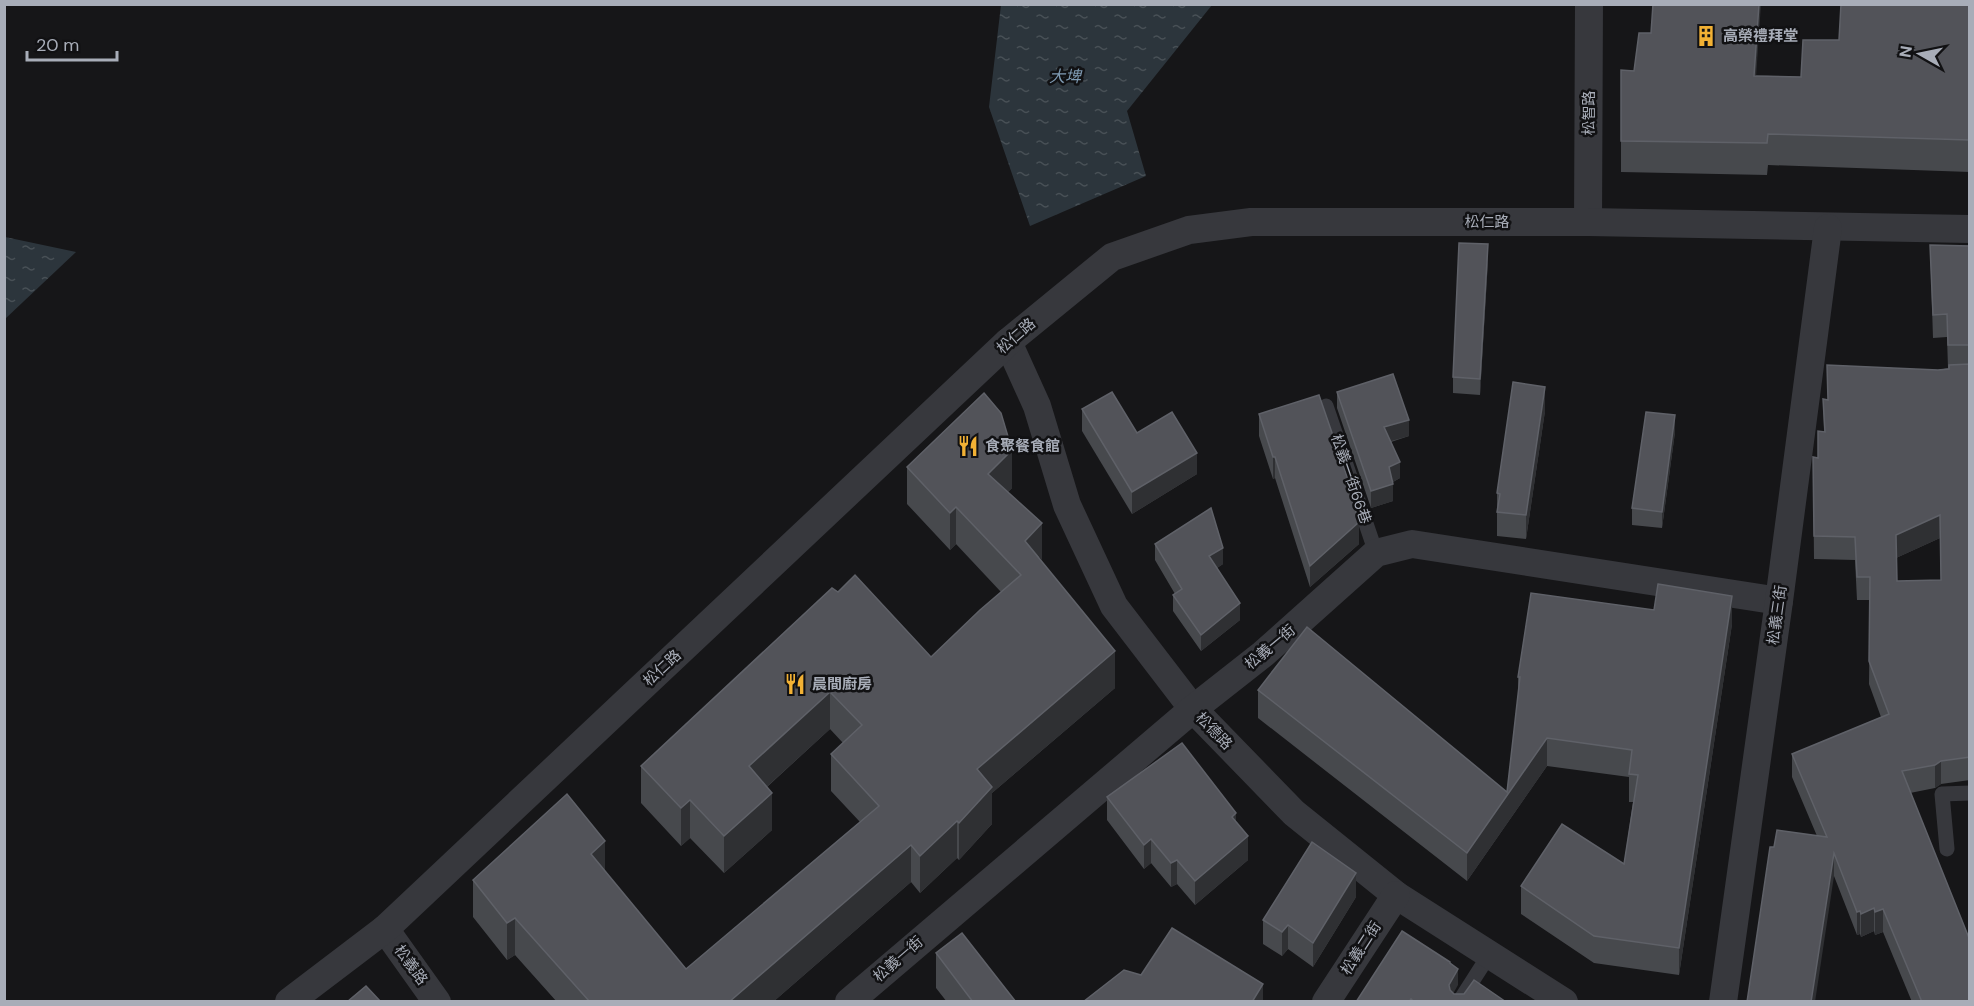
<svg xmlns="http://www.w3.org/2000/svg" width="1974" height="1006" font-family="'DM Sans','Noto Sans TC',sans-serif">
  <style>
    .water { fill: url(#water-ripples) }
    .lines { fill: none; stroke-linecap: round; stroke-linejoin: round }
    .service { stroke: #37383d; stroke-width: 15 }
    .minor { stroke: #37383d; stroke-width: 28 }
    .wall { fill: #47494d; fill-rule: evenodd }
    .shaded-wall { fill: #2f3033 }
    .building { fill: #525359; stroke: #5f6168; stroke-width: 1.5; fill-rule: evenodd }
    .labels { text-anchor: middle; stroke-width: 5; stroke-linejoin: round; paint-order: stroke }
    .poi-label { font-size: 15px; font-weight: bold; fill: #a8adb8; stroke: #111113; text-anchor: start }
    .street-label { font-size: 15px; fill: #a8adb8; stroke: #111113 }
    .water-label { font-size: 16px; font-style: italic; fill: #7f9bb3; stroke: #111113 }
  </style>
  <defs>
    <pattern id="water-ripples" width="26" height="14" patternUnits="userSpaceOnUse" patternTransform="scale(1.5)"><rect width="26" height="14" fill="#2c353c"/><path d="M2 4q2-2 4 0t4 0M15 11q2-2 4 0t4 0" fill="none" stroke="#485056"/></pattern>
  </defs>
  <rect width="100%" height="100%" fill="#161618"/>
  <g class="water">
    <polygon points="1001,5 1212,5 1127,111 1146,176 1030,226 989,107"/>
    <polygon points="5,237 76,252 5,319 4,237"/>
  </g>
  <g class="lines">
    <g class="service">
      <polyline points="1326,406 1376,553"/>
      <polyline points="1947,849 1942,794 1970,793"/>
      <polyline points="1459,1002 1489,955"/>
    </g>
    <g class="minor">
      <polyline points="1588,222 1589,4"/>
      <polyline points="1008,342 1037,406 1067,505 1114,606 1193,709 1294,813 1396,895 1564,1002"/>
      <polyline points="385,929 437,1002"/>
      <polyline points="289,1002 385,929 1008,342 1112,257 1189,230 1251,222 1588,222 1970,229"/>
      <polyline points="849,1002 1193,709 1263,654 1376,553 1412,544 1779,601"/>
      <polyline points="1326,1002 1396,895"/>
      <polyline points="1723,1002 1779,601 1828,228"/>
    </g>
  </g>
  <g class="wall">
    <polygon points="1970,4 1970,172 1768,165 1767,175 1621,172 1621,70 1801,77 1839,40"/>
    <path d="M1930 245 1970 246V780L1941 784 1935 788 1910 793 1970 1002H1912L1883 932 1875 935 1874 931 1861 937 1860 934 1857 935 1834 876 1774 847 1817 836 1792 777V754L1881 717 1869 684 1870 600H1857L1855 560 1814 559 1813 457 1818 458 1824 431 1823 399 1828 400 1827 365 1938 370 1948 368 1947 337 1933 338ZM1940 538 1941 580 1897 581 1896 558Z"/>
    <polygon points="1488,260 1480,395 1453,393 1453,377"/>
    <polygon points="1337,392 1409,436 1391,442 1400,478 1393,482 1393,501 1371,508 1337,408"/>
    <polygon points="1082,409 1137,433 1197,474 1132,514 1082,431"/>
    <polygon points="1545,411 1526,539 1497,536 1497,493"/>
    <polygon points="1259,414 1352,498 1359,544 1310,587 1275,478 1273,479 1259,436"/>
    <polygon points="1675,432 1662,528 1632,525 1632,508"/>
    <polygon points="907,467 1012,488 1008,492 1041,561 1115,688 992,793 992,824 959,860 957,858 920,893 911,882 773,1002 557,1002 515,955 507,960 473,917 473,880 605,871 686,969 860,822 831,791 831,754 843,743 830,729 767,787 772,830 724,873 690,838 681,846 641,803 641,766 838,592 931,657 1001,592 956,544 950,550 907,504"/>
    <polygon points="1155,544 1223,564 1217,568 1240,620 1201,651 1173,611 1173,595 1175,594 1155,560"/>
    <polygon points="1732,624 1679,975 1594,963 1521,914 1521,886 1624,864 1633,802 1629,802 1629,777 1547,766 1467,881 1258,718 1258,690 1507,792 1518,695 1518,677"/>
    <polygon points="1107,797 1236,822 1248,860 1195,905 1177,884 1171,887 1151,863 1144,869 1107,820"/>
    <polygon points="1356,897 1313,967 1288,949 1282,956 1263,944 1263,920"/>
    <polygon points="936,953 1016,1002 947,1002 936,988"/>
  </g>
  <g class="shaded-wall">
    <polygon points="1759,4 1761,4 1754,107 1754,76"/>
    <polygon points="1488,244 1488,260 1480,395 1480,379"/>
    <polygon points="1545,387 1545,411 1526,539 1526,515"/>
    <polygon points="1675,415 1675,432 1662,528 1662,512"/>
    <polygon points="1409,420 1409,436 1384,443 1384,427"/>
    <polygon points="1012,450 1012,488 988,512 988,474"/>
    <polygon points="1197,453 1197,474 1132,514 1132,492"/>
    <polygon points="1273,457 1275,457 1275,478 1273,479"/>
    <polygon points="1400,462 1400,478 1389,484 1389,467"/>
    <polygon points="1393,484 1393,501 1371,508 1371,491"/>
    <polygon points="956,507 956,544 950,550 950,513"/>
    <polygon points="1940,515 1940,538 1896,558 1896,535"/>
    <polygon points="1359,522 1359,544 1310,587 1310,566"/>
    <polygon points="1042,523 1042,560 1025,541"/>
    <polygon points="1223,548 1223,564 1209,573 1209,556"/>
    <polygon points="1732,596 1732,624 1679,975 1679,948"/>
    <polygon points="1240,603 1240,620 1201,651 1201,635"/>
    <polygon points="1115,651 1115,688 992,793 992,824 959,860 959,823 977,769"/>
    <polygon points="830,692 830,729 749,803 749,766"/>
    <polygon points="1547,738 1547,766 1467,881 1467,853"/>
    <polygon points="1941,761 1941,784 1935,788 1935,765"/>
    <polygon points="772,793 772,830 724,873 724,836"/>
    <polygon points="690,800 690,838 681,846 681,808"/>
    <polygon points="1236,813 1236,837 1232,817"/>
    <polygon points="957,821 957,858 920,893 920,856"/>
    <polygon points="1248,836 1248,860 1195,905 1195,881"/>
    <polygon points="1151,839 1151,863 1144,869 1144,845"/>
    <polygon points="605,841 605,878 591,854"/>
    <polygon points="911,845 911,882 773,1002 729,1002"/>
    <polygon points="1834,853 1834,876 1815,1002 1811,1002"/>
    <polygon points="1177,860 1177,884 1171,887 1171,863"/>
    <polygon points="1356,873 1356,897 1313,967 1313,943"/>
    <polygon points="1874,908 1874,931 1861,937 1861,914"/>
    <polygon points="1883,909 1883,932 1875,935 1875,912"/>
    <polygon points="1860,911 1860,934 1857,935 1857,912"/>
    <polygon points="515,918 515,955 507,960 507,923"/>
    <polygon points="1288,925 1288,949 1282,956 1282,932"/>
    <polygon points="1458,969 1458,985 1449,1001 1449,985"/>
    <polygon points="1263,984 1263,1002 1252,1002"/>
  </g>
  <g class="building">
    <polygon points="1653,4 1759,4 1754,76 1801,77 1803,40 1839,40 1841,4 1970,4 1970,140 1768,134 1767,143 1621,141 1621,70 1634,71 1639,33 1651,33"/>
    <polygon points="1459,243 1488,244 1480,379 1453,377"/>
    <polygon points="1930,245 1970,246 1970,345 1948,345 1947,314 1933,315"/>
    <path d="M1970 364V757L1941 761 1935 765 1902 771 1969 938 1970 925V1002H1922L1883 909 1875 912 1874 908 1861 914 1860 911 1857 912 1834 853 1811 1002H1747L1770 847H1774L1777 830 1827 837 1792 754 1889 714 1869 661 1870 577H1857L1855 537 1814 536 1813 457 1818 458V431L1825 432 1823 399 1828 400 1827 365 1938 370 1949 369V365ZM1940 515 1941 580 1897 581 1896 535Z"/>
    <polygon points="1393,374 1409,420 1384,427 1400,462 1389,467 1393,484 1371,491 1337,392"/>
    <polygon points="1513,382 1545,387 1526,515 1497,512 1500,494 1497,493"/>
    <polygon points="1112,392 1137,433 1172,412 1197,453 1132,492 1082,409"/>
    <polygon points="984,393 1001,413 1012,450 988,474 1042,523 1025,541 1115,651 977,769 992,787 959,823 957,821 920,856 911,845 729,1002 590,1002 515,918 507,923 473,880 567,794 605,841 591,854 686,969 879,806 831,754 862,725 830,692 749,766 772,793 724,836 690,800 681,808 641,766 832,588 838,592 855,575 931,657 980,610 1021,575 956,507 950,513 907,467"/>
    <polygon points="1319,395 1352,491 1350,492 1359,522 1310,566 1275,457 1273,457 1259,414"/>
    <polygon points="1646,412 1675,415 1662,512 1632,508"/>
    <polygon points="1211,508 1223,548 1209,556 1240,603 1201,635 1173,595 1182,589 1155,544"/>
    <polygon points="1658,584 1732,596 1679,948 1594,936 1521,886 1562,824 1624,864 1638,775 1629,774 1632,750 1547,738 1467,853 1258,690 1307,627 1507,792 1520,677 1518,677 1531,593 1654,610"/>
    <polygon points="1182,743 1236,813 1232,817 1248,836 1195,881 1177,860 1171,863 1151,839 1144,845 1107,797"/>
    <polygon points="1312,842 1356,873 1313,943 1288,925 1282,932 1263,920"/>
    <polygon points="1172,928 1263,984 1252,1002 1083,1002 1124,970 1141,975"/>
    <polygon points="1402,931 1450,962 1450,963 1458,969 1449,985 1450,990 1454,994 1464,994 1474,980 1506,1002 1414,1002 1411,999 1409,1002 1356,1002"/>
    <polygon points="962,933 1016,1002 973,1002 936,953"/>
    <polygon points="366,986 381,1002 347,1002"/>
  </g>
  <defs>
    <symbol id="building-bare" viewBox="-9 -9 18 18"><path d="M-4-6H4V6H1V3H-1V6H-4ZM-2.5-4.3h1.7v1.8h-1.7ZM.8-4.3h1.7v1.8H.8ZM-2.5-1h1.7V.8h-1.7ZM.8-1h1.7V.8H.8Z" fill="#f2b134" stroke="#111113" stroke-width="2.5" paint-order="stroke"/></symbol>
    <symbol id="restaurant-bare" viewBox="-9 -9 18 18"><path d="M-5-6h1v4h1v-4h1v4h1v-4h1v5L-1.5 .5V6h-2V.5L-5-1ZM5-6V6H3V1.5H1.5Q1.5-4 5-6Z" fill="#f2b134" stroke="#111113" stroke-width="2.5" paint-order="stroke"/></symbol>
  </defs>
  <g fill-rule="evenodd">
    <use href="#building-bare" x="1691" y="21" width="30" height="30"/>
    <use href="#restaurant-bare" x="953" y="431" width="30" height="30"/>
    <use href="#restaurant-bare" x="780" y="669" width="30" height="30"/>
  </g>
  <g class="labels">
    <g class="poi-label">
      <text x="1723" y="41">高榮禮拜堂</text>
      <text x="985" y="451">食聚餐食館</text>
      <text x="812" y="689">晨間廚房</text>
    </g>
    <g class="street-label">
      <text transform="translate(1589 113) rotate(-90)" y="5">松智路</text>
      <text x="1487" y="227">松仁路</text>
      <text transform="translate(1016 336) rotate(-41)" y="5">松仁路</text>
      <text transform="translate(1351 479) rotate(71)" y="5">松義一街66巷</text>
      <text transform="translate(1777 615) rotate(-82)" y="5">松義三街</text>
      <text transform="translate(1270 647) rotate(-40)" y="5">松義一街</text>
      <text transform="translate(662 668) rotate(-43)" y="5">松仁路</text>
      <text transform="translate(1214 731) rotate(46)" y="5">松德路</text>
      <text transform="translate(1361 948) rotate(-57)" y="5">松義二街</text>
      <text transform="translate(898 959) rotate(-41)" y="5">松義一街</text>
      <text transform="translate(411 965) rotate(54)" y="5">松義路</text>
    </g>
    <g class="water-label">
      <text x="1065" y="82">大埤</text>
    </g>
  </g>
  <rect width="1974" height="1006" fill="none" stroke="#a8adb8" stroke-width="12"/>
  <g transform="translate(1920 54) rotate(279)" stroke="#111113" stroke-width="4.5" paint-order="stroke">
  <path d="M0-4.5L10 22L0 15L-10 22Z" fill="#a8adb8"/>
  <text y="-9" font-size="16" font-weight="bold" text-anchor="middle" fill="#a8adb8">N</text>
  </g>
  <path d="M27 51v9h90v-9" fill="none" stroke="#a8adb8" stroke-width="3"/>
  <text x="36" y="51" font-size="18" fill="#a8adb8" stroke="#111113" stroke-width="4.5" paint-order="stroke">20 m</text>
</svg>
